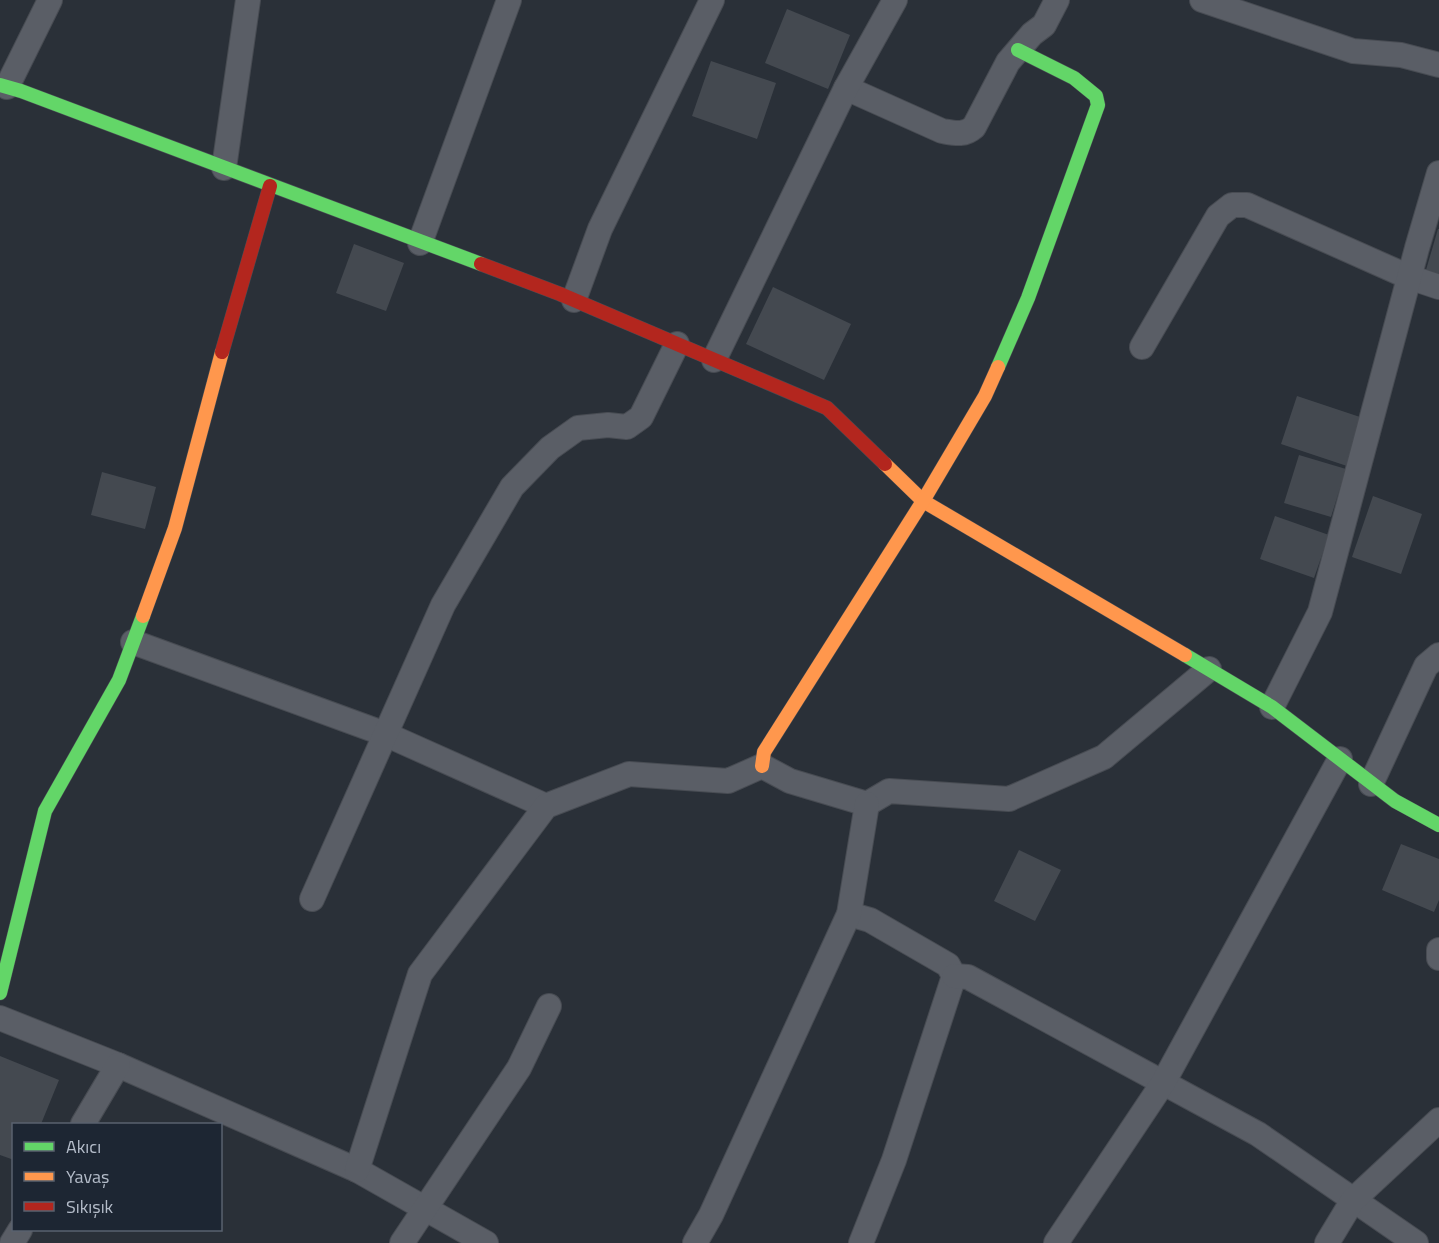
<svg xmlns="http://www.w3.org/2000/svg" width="1439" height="1243" font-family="'Titillium Web',sans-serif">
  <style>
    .building { fill: #444950 }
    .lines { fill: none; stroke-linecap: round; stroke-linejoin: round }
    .street-casing { stroke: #484c53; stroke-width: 26 }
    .fast-casing { stroke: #484c53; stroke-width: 15 }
    .slow-casing { stroke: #484c53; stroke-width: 15 }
    .jam-casing { stroke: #484c53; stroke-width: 15 }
    .street { stroke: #5a5e66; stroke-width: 24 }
    .fast { stroke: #63d668; stroke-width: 14 }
    .slow { stroke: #ff974d; stroke-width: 14 }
    .jam { stroke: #b3261e; stroke-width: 14 }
  </style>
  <rect width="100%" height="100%" fill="#2a3038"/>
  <g class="building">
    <polygon points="787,9 850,35 828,89 765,63"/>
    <polygon points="711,61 776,83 757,139 692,116"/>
    <polygon points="1438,229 1439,229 1439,274 1426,270"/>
    <polygon points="354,244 404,263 386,311 336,293"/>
    <polygon points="773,287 851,324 824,380 746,344"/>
    <polygon points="1297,396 1363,418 1347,466 1281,444"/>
    <polygon points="1299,455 1346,469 1331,517 1284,503"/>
    <polygon points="102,472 156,487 145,529 91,515"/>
    <polygon points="1373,496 1422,514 1401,574 1352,557"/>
    <polygon points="1275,516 1329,535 1314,578 1260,559"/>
    <polygon points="1401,844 1439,859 1439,900 1434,912 1382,890"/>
    <polygon points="1019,850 1061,870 1035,921 994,901"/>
    <polygon points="0,1056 59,1080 41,1124 14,1124 14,1160 0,1155"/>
  </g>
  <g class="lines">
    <defs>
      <g id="street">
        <polyline points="1202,0 1353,51 1401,55 1439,65"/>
        <polyline points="7,87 50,0"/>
        <path d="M846 88 942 131C954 133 964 136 974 127L1008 62 1032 34 1044 25 1057 0"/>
        <polyline points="224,168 248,0"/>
        <polyline points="420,243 509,0"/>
        <polyline points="574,300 600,229 712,0"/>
        <polyline points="1142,347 1218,216 1232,205 1247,205 1409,277 1439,287"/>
        <polyline points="714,360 846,88 895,0"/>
        <polyline points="133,642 385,734 546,806"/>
        <polyline points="1272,707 1320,612 1417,248 1439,173"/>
        <polyline points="1371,784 1426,666 1439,655"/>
        <polyline points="312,899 443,605 512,487 550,448 578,428 608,425 627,427 641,417 677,344"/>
        <polyline points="849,914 870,920 948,965 954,976 894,1160 861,1243"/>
        <polyline points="1439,950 1439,958"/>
        <polyline points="954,976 968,977 1258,1134 1416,1243"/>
        <polyline points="0,1018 118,1065 357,1170 486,1243"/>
        <polyline points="83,1124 118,1065"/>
        <polyline points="357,1170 420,974 546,806 629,774 728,781 762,766 790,781 867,804 889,791 1009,799 1104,757 1209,669"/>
        <polyline points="12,1243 20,1230"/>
        <polyline points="402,1243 519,1068 549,1006"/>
        <polyline points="695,1243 711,1215 849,914 867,804"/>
        <polyline points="1056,1243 1163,1083 1340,759"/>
        <polyline points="1327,1243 1353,1200 1439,1120"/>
      </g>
      <g id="fast">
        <polyline points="0,85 21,91 481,264"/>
        <polyline points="998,367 1028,298 1098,105 1096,96 1074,78 1018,50"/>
        <polyline points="1185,655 1272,707 1395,801 1439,825"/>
        <polyline points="0,993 45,811 119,680 143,616"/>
      </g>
      <g id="slow">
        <polyline points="885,464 923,501 1185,655"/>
        <polyline points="143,616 175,528 222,352"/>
        <polyline points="762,766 764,752 923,501 985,396 998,367"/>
      </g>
      <g id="jam">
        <polyline points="481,264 560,294 827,408 885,464"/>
        <polyline points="222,352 270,186"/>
      </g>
    </defs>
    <use href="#street" class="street-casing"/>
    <use href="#fast" class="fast-casing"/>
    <use href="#slow" class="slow-casing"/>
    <use href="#jam" class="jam-casing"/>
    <use href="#street" class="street"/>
    <use href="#fast" class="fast"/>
    <use href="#slow" class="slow"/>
    <use href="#jam" class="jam"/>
  </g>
  <rect x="12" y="1123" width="210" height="108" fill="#1d2633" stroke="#59626f" stroke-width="1.5"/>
  <rect x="24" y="1142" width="30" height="9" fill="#63d668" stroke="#59626f" stroke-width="1.5"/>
  <text x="66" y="1153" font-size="18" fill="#b4bcc9">Akıcı</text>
  <rect x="24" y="1172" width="30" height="9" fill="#ff974d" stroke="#59626f" stroke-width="1.5"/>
  <text x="66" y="1183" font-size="18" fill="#b4bcc9">Yavaş</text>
  <rect x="24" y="1202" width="30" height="9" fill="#b3261e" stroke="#59626f" stroke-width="1.5"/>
  <text x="66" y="1213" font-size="18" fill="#b4bcc9">Sıkışık</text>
</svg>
